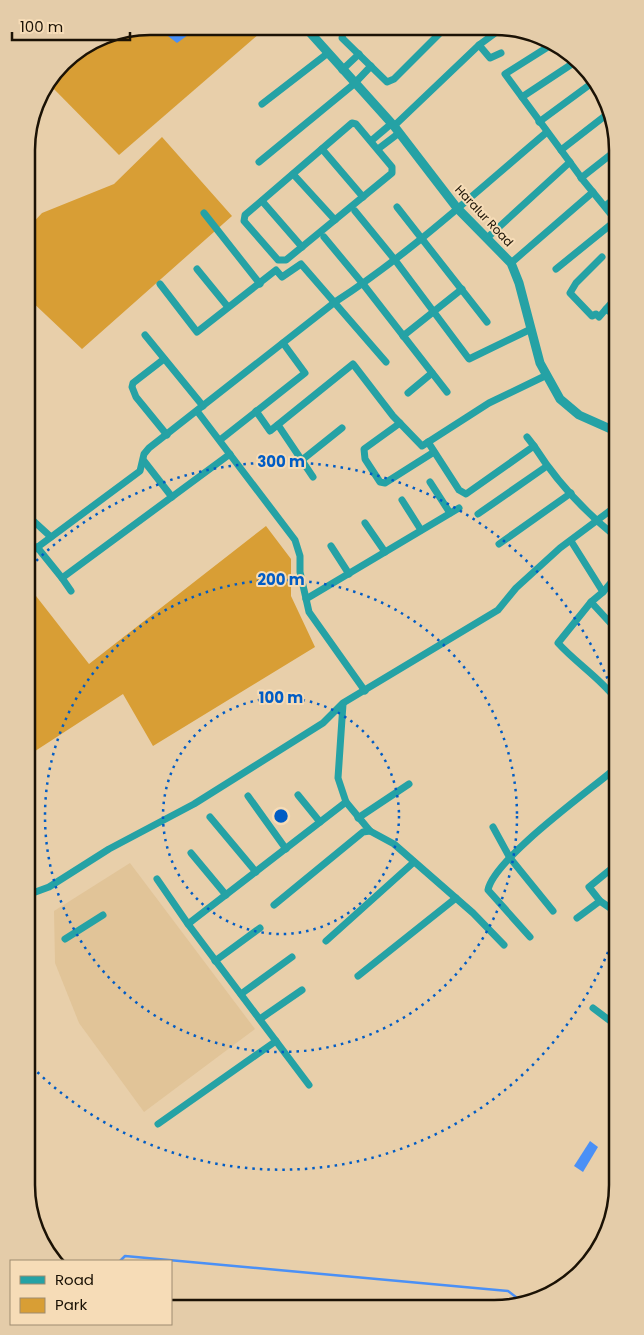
<svg xmlns="http://www.w3.org/2000/svg" width="644" height="1335" font-family="Poppins,sans-serif">
  <style>
    .built { fill: #e1c498 }
    .green { fill: #d89e35 }
    .water { fill: #4a90f6 }
    .lines { fill: none; stroke-linecap: round; stroke-linejoin: round }
    .stream { stroke: #4a90f6; stroke-width: 2.5 }
    .minor { stroke: #25a2a5; stroke-width: 7 }
    .tertiary { stroke: #25a2a5; stroke-width: 9 }
    .ring { fill: none; stroke: #005cc5; stroke-width: 2.5; stroke-dasharray: 2.5 5 }
    .labels { text-anchor: middle; stroke-width: 4; stroke-linejoin: round; paint-order: stroke }
    .street-label { font-size: 12px; fill: #1b1205; stroke: #f6dcb7 }
    .rim { fill: none; stroke: #1b1205; stroke-width: 2.5 }
    .centre { fill: #005cc5; stroke: #f6dcb7; stroke-width: 2.5 }
    .ring-label { font-size: 15px; text-anchor: middle; font-weight: bold; fill: #005cc5; stroke: #f6dcb7; stroke-width: 4; stroke-linejoin: round; paint-order: stroke }
  </style>
  <rect width="100%" height="100%" fill="#e8cfaa"/>
  <polygon class="built" points="130,863 255,1029 144,1112 79,1023 55,963 54,911"/>
  <g class="green">
    <polygon points="150,26 267,27 119,155 48,83 68,57 103,36"/>
    <polygon points="162,137 232,216 82,349 28,298 28,228 42,213 114,184"/>
    <polygon points="266,526 291,559 291,596 315,647 153,746 123,694 29,755 29,587 89,664"/>
  </g>
  <g class="water">
    <polygon points="155,26 199,27 177,43"/>
    <polygon points="590,1141 598,1147 583,1172 574,1166"/>
  </g>
  <g class="lines">
    <polyline class="stream" points="120,1261 125,1256 508,1291 525,1304"/>
    <g class="minor">
      <polyline points="349,28 343,33 342,38 387,82 394,79 445,28"/>
      <polyline points="479,45 490,58 501,53"/>
      <polyline points="551,45 505,74 583,180 614,218"/>
      <polyline points="342,70 359,54"/>
      <polyline points="522,97 578,60"/>
      <polyline points="262,104 328,53"/>
      <polyline points="539,122 592,83"/>
      <polygon points="352,123 356,124 392,167 392,173 286,260 278,260 244,221 245,215"/>
      <polyline points="394,126 479,45 502,28"/>
      <polyline points="371,141 391,124"/>
      <polyline points="322,149 363,197"/>
      <polyline points="378,149 399,133"/>
      <polyline points="561,150 610,112"/>
      <polyline points="259,162 354,84 371,66"/>
      <polyline points="293,174 335,220"/>
      <polyline points="581,178 614,152"/>
      <polyline points="262,201 302,247"/>
      <polyline points="605,206 614,199"/>
      <polyline points="397,207 487,322"/>
      <polyline points="355,211 395,260 469,359 531,329"/>
      <polyline points="204,213 260,284"/>
      <polyline points="324,237 363,284 447,392"/>
      <polyline points="487,238 570,162"/>
      <polyline points="602,257 576,283 570,293 592,316 596,314 599,317 614,300"/>
      <polyline points="511,263 593,192"/>
      <polyline points="197,269 228,307"/>
      <polyline points="556,269 614,222"/>
      <polyline points="160,284 197,332 276,270 282,277 301,264 386,362"/>
      <polyline points="606,309 614,315"/>
      <polyline points="145,335 203,406"/>
      <polyline points="403,336 462,289"/>
      <polyline points="164,359 133,383 132,387 136,397 167,435"/>
      <polyline points="408,393 432,373"/>
      <polyline points="197,411 295,540 300,556 300,572 309,612 365,691"/>
      <polyline points="256,411 270,431 353,364 393,416 422,446 489,403 547,375"/>
      <polyline points="400,423 364,449 365,459 380,482 385,483 434,452"/>
      <polyline points="278,425 313,477"/>
      <polyline points="527,437 534,446"/>
      <polyline points="220,440 305,373 283,343"/>
      <path d="M428 442 459 490 466 494 534 446C555 479 584 511 615 536"/>
      <polyline points="302,460 342,428"/>
      <polyline points="144,461 172,497"/>
      <polyline points="430,482 450,513"/>
      <polyline points="402,500 421,530"/>
      <polyline points="478,514 547,466"/>
      <polyline points="28,516 51,537"/>
      <polyline points="365,523 385,552"/>
      <polyline points="571,541 603,592 591,602"/>
      <polyline points="499,544 571,493"/>
      <polyline points="331,546 349,574"/>
      <polyline points="37,547 62,578 230,454"/>
      <path d="M31 552 140 471 144 454 149 448 335 302C411 253 478 190 547 132"/>
      <polyline points="62,578 71,591"/>
      <polyline points="603,592 615,578"/>
      <polyline points="306,599 459,508"/>
      <path d="M615 628 591 602 558 643C576 663 599 677 616 699"/>
      <polyline points="298,795 320,822"/>
      <polyline points="248,796 286,849"/>
      <polyline points="346,802 370,831 394,844 473,913 504,945"/>
      <polyline points="210,817 256,872"/>
      <polyline points="358,818 409,784"/>
      <polyline points="493,827 510,858 553,911"/>
      <polyline points="191,853 226,895"/>
      <polyline points="616,865 589,887 600,901 616,912"/>
      <polyline points="157,879 188,924"/>
      <polyline points="30,894 49,887 109,849 194,804 323,723 343,703 498,610 516,588 560,548 615,507"/>
      <polyline points="274,905 363,832 370,831"/>
      <polyline points="577,918 600,901"/>
      <path d="M530 937 488 890C494 859 589 791 616 768"/>
      <polyline points="65,939 103,915"/>
      <polyline points="326,941 414,862"/>
      <polyline points="215,961 260,928"/>
      <polyline points="358,976 456,898"/>
      <polyline points="241,994 292,957"/>
      <polyline points="593,1008 617,1026"/>
      <polyline points="260,1019 302,990"/>
      <polyline points="309,1085 188,924 346,802 338,778 343,704"/>
      <polyline points="158,1124 276,1041"/>
    </g>
    <polyline class="tertiary" points="305,27 394,126 457,208 511,263 519,283 540,363 560,399 579,415 615,431"/>
  </g>
  <g class="ring">
    <circle cx="281" cy="816" r="118"/>
    <circle cx="281" cy="816" r="236"/>
    <path d="M616 931A354 354 0 0 1 31 1066M31 566A354 354 0 0 1 615 698"/>
  </g>
  <g class="labels">
    <g class="street-label">
      <text transform="translate(484 216) rotate(47)" y="4">Haralur Road</text>
    </g>
  </g>
  <path d="M0 0H644V1335H0ZM150 35H494A115 115 0 0 1 609 150V1185A115 115 0 0 1 494 1300H150A115 115 0 0 1 35 1185V150A115 115 0 0 1 150 35Z" fill="#e4cca9" fill-rule="evenodd"/>
  <path class="rim" d="M150 35H494A115 115 0 0 1 609 150V1185A115 115 0 0 1 494 1300H150A115 115 0 0 1 35 1185V150A115 115 0 0 1 150 35Z"/>
  <circle cx="281" cy="816" r="8" class="centre"/>
  <g class="ring-label">
    <text x="281" y="467">300 m</text>
    <text x="281" y="585">200 m</text>
    <text x="281" y="703">100 m</text>
  </g>
  <rect x="10" y="1260" width="162" height="65" fill="#f6dcb7" stroke="#9e8b70"/>
  <rect x="20" y="1276" width="25" height="8" fill="#25a2a5" stroke="#9e8b70"/>
  <text x="55" y="1285" font-size="15" fill="#1b1205">Road</text>
  <rect x="20" y="1298" width="25" height="15" fill="#d89e35" stroke="#9e8b70"/>
  <text x="55" y="1310" font-size="15" fill="#1b1205">Park</text>
  <path d="M12 32v8h118v-8" fill="none" stroke="#1b1205" stroke-width="2.5"/>
  <text x="20" y="32" font-size="15" fill="#1b1205" stroke="#f6dcb7" stroke-width="4" paint-order="stroke">100 m</text>
</svg>
